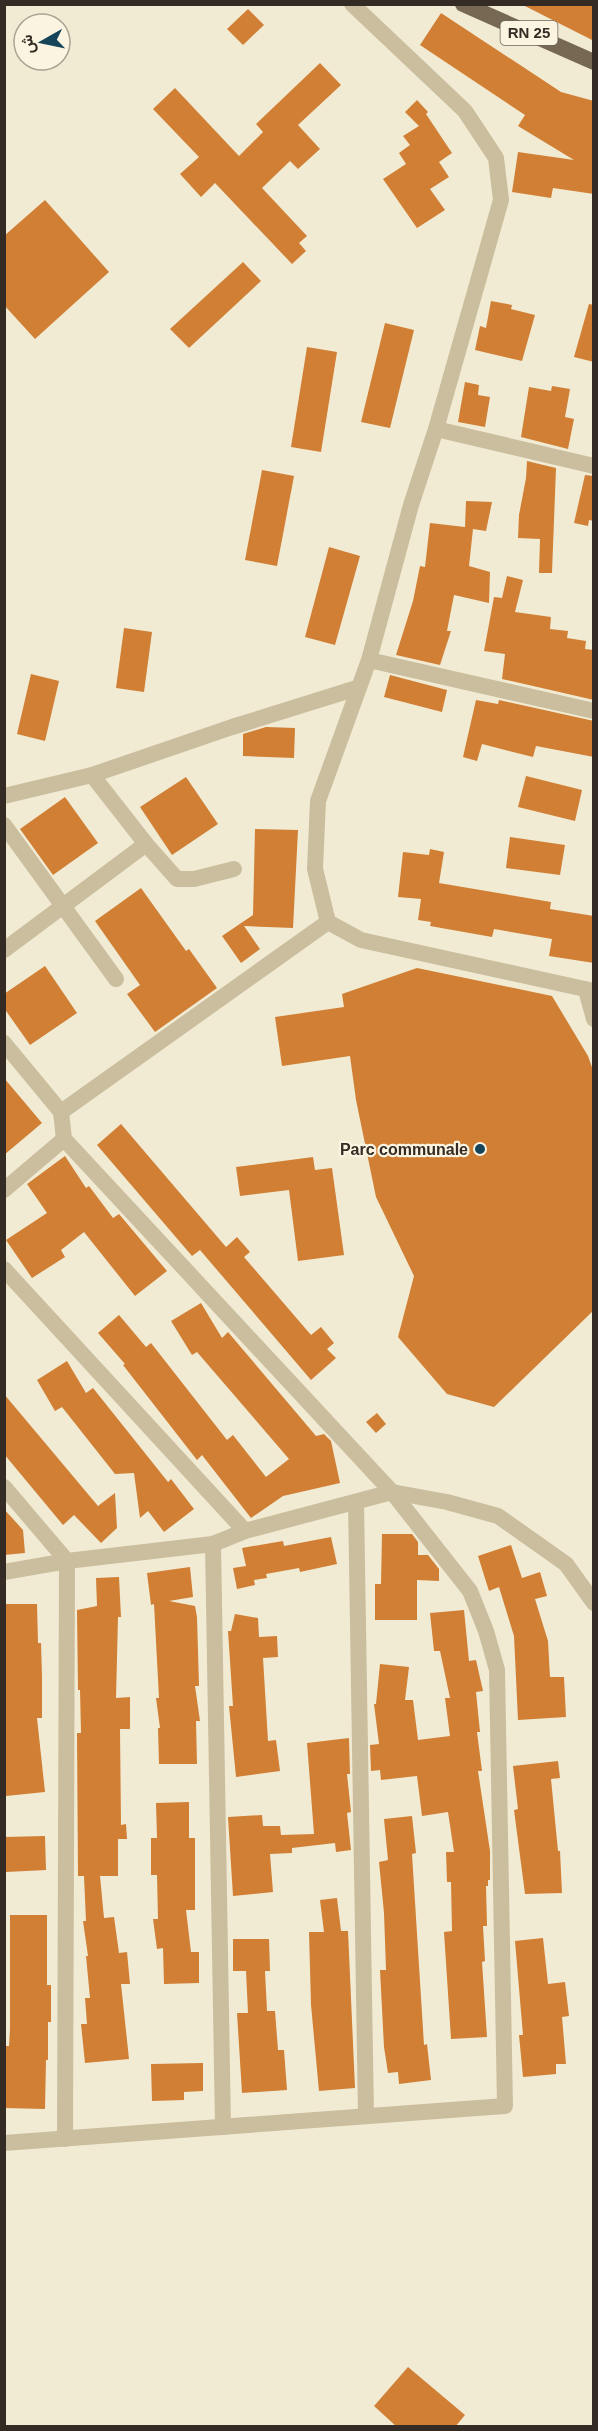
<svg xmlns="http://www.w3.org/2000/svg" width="598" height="2431" font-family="Helvetica,Vazirmatn,sans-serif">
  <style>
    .building { fill: #d07f34 }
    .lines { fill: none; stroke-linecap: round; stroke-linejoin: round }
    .minor { stroke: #cbbe9f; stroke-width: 16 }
    .primary { stroke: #776853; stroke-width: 16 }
    .poi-dot { fill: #164458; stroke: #faf4e0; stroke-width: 2 }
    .labels { text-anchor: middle; stroke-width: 4.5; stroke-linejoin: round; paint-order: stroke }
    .shield { fill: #faf4e0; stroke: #6f685c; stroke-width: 1.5 }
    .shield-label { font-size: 15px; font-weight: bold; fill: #342c24 }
    .poi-label { font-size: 16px; font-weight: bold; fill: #342c24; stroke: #faf4e0; text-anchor: end }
  </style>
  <rect width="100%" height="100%" fill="#f2ebd4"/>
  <g class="building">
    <polygon points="521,4 594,4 594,41"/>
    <polygon points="248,9 264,25 243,45 227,29"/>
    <polygon points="441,13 561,92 594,101 594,194 553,188 551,198 512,192 518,152 574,160 518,126 525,115 420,45"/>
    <polygon points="320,63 341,85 298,125 320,149 298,169 290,161 262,188 307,236 299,243 306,251 292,264 215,183 201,197 180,174 199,157 153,109 175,88 239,156 263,132 256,124"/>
    <polygon points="417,100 428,112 426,114 452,153 439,162 449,177 430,189 445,210 417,228 383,179 406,164 399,153 410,145 403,136 419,126 405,112"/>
    <polygon points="45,200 109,272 35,339 4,305 4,236"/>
    <polygon points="243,262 261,281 189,348 170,329"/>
    <polygon points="491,301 512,305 511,309 535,315 522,361 475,350 480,326 486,328"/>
    <polygon points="589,304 594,305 594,362 574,357"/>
    <polygon points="385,323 414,330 390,428 361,422"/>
    <polygon points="307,347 337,352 321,452 291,447"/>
    <polygon points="465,382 479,385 478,395 490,397 485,427 458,422"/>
    <polygon points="552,386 570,389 565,417 574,419 568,449 521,437 529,387 551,391"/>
    <polygon points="527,461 556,468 552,573 539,573 540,539 518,538 519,515 526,478"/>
    <polygon points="262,470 294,476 277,566 245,560"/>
    <polygon points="585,475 594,476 594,521 589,520 588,526 574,523"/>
    <polygon points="466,501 492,502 486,531 473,529 469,566 490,572 489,603 454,595 447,631 451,631 440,665 396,655 413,601 420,566 425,567 430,523 465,527"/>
    <polygon points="329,547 360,556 335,645 305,637"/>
    <polygon points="507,576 523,580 515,612 551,617 550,629 568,631 567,638 586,641 585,649 594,650 594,700 502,679 505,654 484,651 494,597 502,598"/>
    <polygon points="124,628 152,632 144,692 116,688"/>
    <polygon points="31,674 59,681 45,741 17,734"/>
    <polygon points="390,675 447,690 442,712 384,697"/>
    <polygon points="476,700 498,704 499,700 594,721 594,757 536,746 533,757 482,744 477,761 463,757"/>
    <polygon points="266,727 295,728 294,758 243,756 243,734"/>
    <polygon points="526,776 582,790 575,821 518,807"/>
    <polygon points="186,777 218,824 172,855 140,807"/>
    <polygon points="65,797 98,843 53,875 20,829"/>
    <polygon points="255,829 298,830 293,928 244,926 260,949 241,963 222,936 253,915"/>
    <polygon points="510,837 565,845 560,875 506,868"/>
    <polygon points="430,849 444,852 439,883 551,902 550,909 594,916 594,963 549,956 552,939 494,929 492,937 430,926 431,922 418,920 421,899 398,897 403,852 429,855"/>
    <polygon points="141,888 186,951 189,949 217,988 155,1032 127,994 140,985 95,921"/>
    <polygon points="45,966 77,1013 30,1045 4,1008 4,994"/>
    <polygon points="417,968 552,996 588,1056 594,1073 594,1310 494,1407 447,1394 398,1337 414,1276 376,1197 356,1100 350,1056 282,1066 275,1017 344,1007 342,994"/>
    <polygon points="4,1078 42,1123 4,1155"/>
    <polygon points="121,1124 226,1247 237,1237 250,1252 244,1257 311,1335 321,1327 334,1343 327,1349 336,1358 311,1380 200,1250 192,1256 97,1145"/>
    <polygon points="65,1156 86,1188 89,1186 113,1218 119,1214 167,1271 135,1296 84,1232 61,1250 65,1257 32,1278 6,1240 47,1213 27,1184"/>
    <polygon points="313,1157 315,1170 332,1168 344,1255 298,1261 289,1190 240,1196 236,1167"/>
    <polygon points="201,1303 222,1338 228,1332 316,1436 324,1434 331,1441 340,1483 283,1496 251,1518 202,1455 197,1460 123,1365 125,1364 98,1333 119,1315 146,1347 151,1343 227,1440 233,1435 266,1477 289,1459 197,1352 192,1355 171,1321"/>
    <polygon points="67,1361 86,1393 93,1388 168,1482 171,1479 194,1509 164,1532 148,1511 140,1518 134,1473 115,1474 62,1407 55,1411 37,1380"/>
    <polygon points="4,1394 98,1506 115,1493 117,1528 101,1543 74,1515 63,1525 4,1454"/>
    <polygon points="377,1413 386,1424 376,1433 366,1422"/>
    <polygon points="4,1509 23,1530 25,1553 4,1555"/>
    <polygon points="382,1534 412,1534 418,1542 418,1555 428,1555 439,1569 439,1581 417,1580 417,1620 375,1620 375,1584 381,1584"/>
    <polygon points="331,1537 337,1564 300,1572 299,1568 266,1574 267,1578 254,1580 255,1585 237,1589 233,1568 246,1566 242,1548 283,1541 284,1546"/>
    <polygon points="511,1545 522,1578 540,1572 547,1596 535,1599 548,1641 550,1677 564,1677 566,1717 518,1720 514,1636 499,1587 489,1591 478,1556"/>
    <polygon points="190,1567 193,1597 169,1601 195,1606 197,1617 199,1686 195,1686 200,1721 196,1721 197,1764 159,1764 158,1728 160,1728 156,1698 159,1698 154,1604 151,1605 147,1573"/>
    <polygon points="119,1577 121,1617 118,1617 116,1698 130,1697 130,1729 120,1729 121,1825 126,1824 127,1839 118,1839 118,1876 100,1876 104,1918 114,1917 119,1953 127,1952 130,1984 121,1984 129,2059 85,2063 81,2024 87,2024 85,1998 90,1998 86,1956 88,1956 83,1921 86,1921 84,1876 78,1876 77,1733 81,1733 80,1690 78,1690 77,1610 97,1606 96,1578"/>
    <polygon points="4,1604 37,1604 38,1643 41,1643 42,1676 42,1718 37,1718 45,1792 6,1796"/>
    <polygon points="464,1610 469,1661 476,1660 483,1691 476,1692 480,1732 477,1732 482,1771 478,1771 490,1851 490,1880 488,1880 488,1886 486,1886 487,1926 483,1926 485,1961 482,1962 487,2037 451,2039 444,1932 452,1931 451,1882 447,1882 446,1852 454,1852 448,1812 422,1816 417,1776 381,1780 380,1770 371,1771 370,1745 379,1744 374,1704 376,1704 380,1664 409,1667 405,1700 413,1700 418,1740 450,1736 445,1698 450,1698 440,1651 434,1651 430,1613"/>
    <polygon points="235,1614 258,1618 259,1637 277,1636 278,1657 263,1658 268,1741 276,1740 280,1771 236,1777 229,1706 233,1706 228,1631 231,1631"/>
    <polygon points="349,1738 350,1774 347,1774 351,1812 347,1813 351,1850 336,1852 335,1843 292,1848 292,1853 270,1854 273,1892 233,1896 228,1817 262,1815 263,1826 280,1826 281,1835 314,1834 307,1743"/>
    <polygon points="558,1761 560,1778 551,1779 558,1851 560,1851 562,1893 525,1894 514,1810 518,1809 513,1766"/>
    <polygon points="189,1802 189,1838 195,1838 195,1910 186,1910 191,1952 199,1952 199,1983 164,1984 163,1948 157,1949 153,1919 158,1919 157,1875 151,1875 151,1838 157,1838 156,1803"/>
    <polygon points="412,1816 416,1853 412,1854 424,2045 427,2044 431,2080 399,2084 398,2072 388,2073 384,2047 380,1970 386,1970 384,1913 379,1862 388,1860 384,1819"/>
    <polygon points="45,1836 46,1870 6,1872 4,1837"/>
    <polygon points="337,1898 341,1931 348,1931 355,2088 319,2091 311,2005 309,1932 324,1932 320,1900"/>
    <polygon points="10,1915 47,1915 47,1985 51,1985 51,2022 48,2022 48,2060 46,2060 45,2109 4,2108 4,2046 9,2046 10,2029"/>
    <polygon points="543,1938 548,1984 565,1982 569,2016 562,2017 566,2064 556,2064 556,2074 523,2077 519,2035 523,2035 515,1941"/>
    <polygon points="233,1939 269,1939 270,1971 265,1971 267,2011 275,2011 278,2050 284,2050 287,2090 242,2093 237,2013 248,2013 246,1971 233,1971"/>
    <polygon points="203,2063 203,2091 184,2092 184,2100 152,2101 151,2064"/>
    <polygon points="408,2367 465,2415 455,2427 397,2427 374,2406"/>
  </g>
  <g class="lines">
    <g class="minor">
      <polyline points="352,4 465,111 496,158 501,200 436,429 411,505 369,660 318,801 315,869 328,922 361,940 594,991"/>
      <polyline points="436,429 594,466"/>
      <polyline points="369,660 594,711"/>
      <polyline points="92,775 146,844 177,879 194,879 234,869"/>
      <polyline points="4,796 92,775 232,727 357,688"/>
      <polyline points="4,825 116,979"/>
      <polyline points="4,950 146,844"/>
      <polyline points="586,990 594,1019"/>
      <polyline points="4,1043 61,1112 64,1139 392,1492 470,1591 486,1631 497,1670 505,2106 4,2143"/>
      <polyline points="61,1112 328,922"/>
      <polyline points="4,1190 64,1139"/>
      <polyline points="4,1269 245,1531"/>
      <polyline points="4,1487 67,1561 65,2139"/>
      <polyline points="356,1502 366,2116"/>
      <polyline points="213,1544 223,2127"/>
      <polyline points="4,1572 67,1561 213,1544 245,1531 392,1492 447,1502 498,1516 566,1564 594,1603"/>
    </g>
    <polyline class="primary" points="463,4 594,62"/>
  </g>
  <circle class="poi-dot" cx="480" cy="1149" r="6"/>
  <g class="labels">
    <rect class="shield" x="500.5" y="21" width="57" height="24" rx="4.5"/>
    <g class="shield-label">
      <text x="529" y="38">RN 25</text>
    </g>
    <g class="poi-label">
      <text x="468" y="1155">Parc communale</text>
    </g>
  </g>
  <rect width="598" height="2431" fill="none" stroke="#342c24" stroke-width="12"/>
  <g transform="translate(42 42) rotate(261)"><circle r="28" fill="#faf4e0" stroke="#aba495" stroke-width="1.5"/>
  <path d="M0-4.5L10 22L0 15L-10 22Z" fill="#164458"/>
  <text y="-9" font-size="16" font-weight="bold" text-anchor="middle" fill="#342c24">ش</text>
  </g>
</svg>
